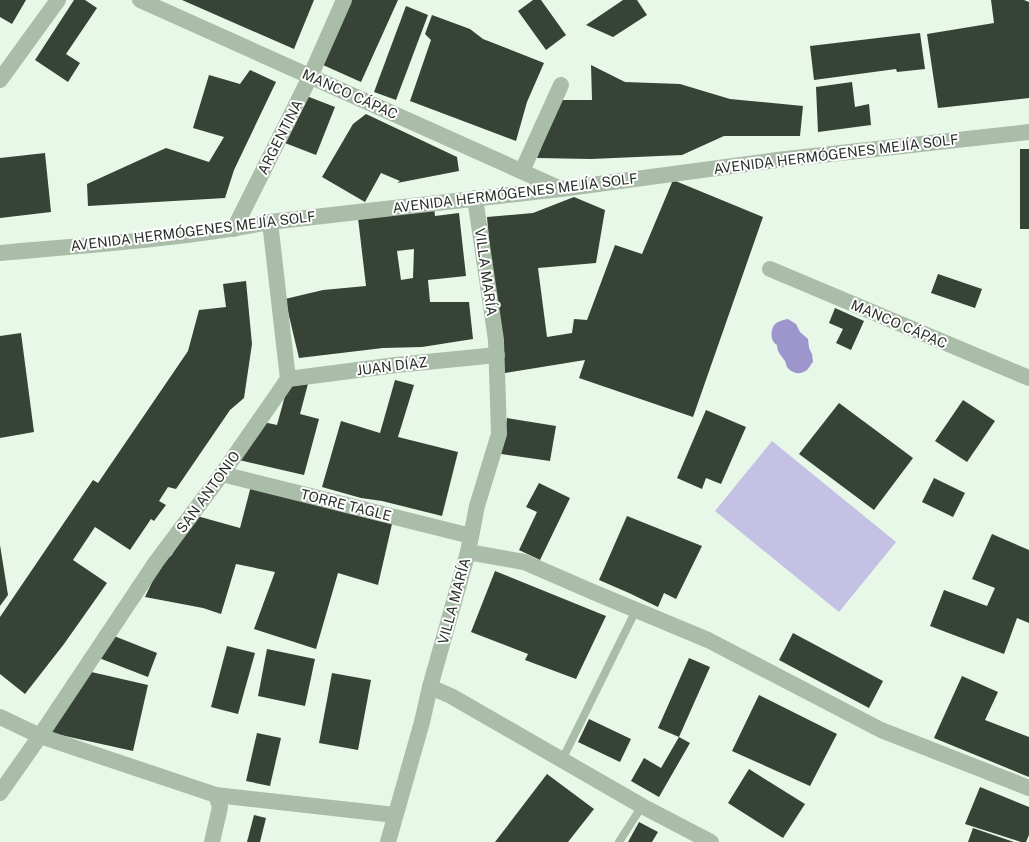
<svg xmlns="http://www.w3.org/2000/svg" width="1029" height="842" font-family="'Public Sans',sans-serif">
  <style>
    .green { fill: #c4c1e4 }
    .water { fill: #9d96cd }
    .building { fill: #364336; fill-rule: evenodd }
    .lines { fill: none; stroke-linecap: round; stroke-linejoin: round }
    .service { stroke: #a9bda9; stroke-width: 8 }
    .minor { stroke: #a9bda9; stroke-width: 16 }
    .labels { text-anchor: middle; stroke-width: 4; stroke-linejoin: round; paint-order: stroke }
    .street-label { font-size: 14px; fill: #2a302a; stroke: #fff }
  </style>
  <rect width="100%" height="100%" fill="#e8f8e8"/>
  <polygon class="green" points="772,441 896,542 839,612 715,511"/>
  <path class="water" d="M788 319 796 324 800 332 808 339 809 348 812 354 813 362C811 364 809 368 807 370 801 375 792 374 787 367 786 365 786 363 785 361 781 355 777 352 777 345 770 341 770 330 775 324 779 321 783 320 788 319Z"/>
  <g class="building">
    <polygon points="0,0 26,0 12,24 0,17"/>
    <polygon points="74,0 85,0 97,8 66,54 80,63 68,82 35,60"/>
    <polygon points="182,0 314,0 294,49"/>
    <polygon points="351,0 398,0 361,82 323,65"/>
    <polygon points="533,0 541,0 566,35 546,50 518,11"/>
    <polygon points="623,0 637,0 647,15 613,37 586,25"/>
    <polygon points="991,0 1024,0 1029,2 1029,98 938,108 927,34 994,23"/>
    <polygon points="406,6 428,15 396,100 374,92"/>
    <polygon points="432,15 470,29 483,39 544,63 527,102 516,141 410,101 431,40 425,34"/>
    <polygon points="920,33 925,69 897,72 896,69 814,80 810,46"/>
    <polygon points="591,65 625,82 680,84 730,99 803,106 800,136 724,136 682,155 591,159 537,158 560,100 592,100"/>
    <polygon points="250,70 276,82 234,170 225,198 88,206 87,184 166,148 209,162 224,137 193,128 209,75 240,84"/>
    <polygon points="852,82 855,107 869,104 871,125 818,132 816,87"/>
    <polygon points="304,95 335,107 316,155 285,143"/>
    <polygon points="366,114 457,157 459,171 397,183 400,181 381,173 365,202 322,177 353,124"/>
    <rect x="1020" y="149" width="9" height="80"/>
    <polygon points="45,153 51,212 0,218 0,158"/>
    <polygon points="673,180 763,217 693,417 579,378 585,360 505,373 493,281 487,217 533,213 574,197 605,210 596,263 538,268 547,337 572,333 574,319 587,320 615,245 642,254"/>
    <path d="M434 207 435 216 459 213 466 276 428 280 430 302H469L473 339 422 347 383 348 299 358 285 299 323 290 366 286 358 218ZM414 249 413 278 401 280 397 251Z"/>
    <polygon points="938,274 982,289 975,308 931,293"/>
    <polygon points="246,281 252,344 244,398 230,410 176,489 168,487 159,501 166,505 154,521 151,519 130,550 95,527 73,560 107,583 64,644 25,694 0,674 0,617 93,480 98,483 188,351 199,310 226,307 223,284"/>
    <polygon points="835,308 864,321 851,350 836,343 843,329 829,323"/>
    <polygon points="21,333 34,432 0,438 0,336"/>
    <polygon points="309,380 300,414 319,419 304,475 239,460 263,422 277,425 288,385"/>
    <polygon points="395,380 414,385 398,437 458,452 442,516 382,501 361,498 322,487 341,421 380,433"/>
    <polygon points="963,400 995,421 967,462 935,441"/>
    <polygon points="839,403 913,458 874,510 799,454"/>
    <polygon points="706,410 746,427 721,484 706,478 702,489 677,478"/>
    <polygon points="507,418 556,426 550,461 501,454"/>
    <polygon points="934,478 965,493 953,517 922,502"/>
    <polygon points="539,483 570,498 540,560 519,550 537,512 526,507"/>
    <polygon points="251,486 392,524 378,585 338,573 316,649 254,629 275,572 236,564 221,614 203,608 145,597 162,561 171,556 197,516 240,528"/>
    <polygon points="627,516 702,546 676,599 664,593 658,607 629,593 599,580"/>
    <polygon points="992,534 1029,550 1029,623 1017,618 1004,654 930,626 944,590 987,606 995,588 972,579"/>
    <polygon points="0,545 8,595 0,606"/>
    <polygon points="495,571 606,616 576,679 525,660 528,654 471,632"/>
    <polygon points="793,633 883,681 869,708 779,660"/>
    <polygon points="109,634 157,653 148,677 99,658"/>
    <polygon points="227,646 255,653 238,714 211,707"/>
    <polygon points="267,649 315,659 305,706 258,696"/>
    <polygon points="689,658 710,667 679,737 658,728"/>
    <polygon points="87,671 148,685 133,751 47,732"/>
    <polygon points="332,673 371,680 358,750 319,743"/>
    <polygon points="962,676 998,692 985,720 1029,737 1029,777 934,738"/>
    <polygon points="759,695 837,734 810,786 732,751"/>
    <polygon points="589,719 631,739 620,762 578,742"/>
    <polygon points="257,733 281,738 270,786 246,781"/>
    <polygon points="679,737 690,743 659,797 631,781 644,758 661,768"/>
    <polygon points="749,769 805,804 783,838 728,803"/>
    <polygon points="547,774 594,809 568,842 495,842"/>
    <polygon points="980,787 1029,807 1029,835 1026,842 1021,842 965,824"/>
    <polygon points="254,815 266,818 260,842 247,842"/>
    <polygon points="639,822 658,832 652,842 628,842"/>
    <polygon points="973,828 1014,842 968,842"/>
  </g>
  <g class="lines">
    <g class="service">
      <polyline points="562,760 636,610"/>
      <polyline points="619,842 642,806"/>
    </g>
    <g class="minor">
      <polyline points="140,0 561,189"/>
      <polyline points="0,80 58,0"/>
      <polyline points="522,171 561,85"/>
      <polyline points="475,198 496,340 499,434 477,506 468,552 430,687 451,696 642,806 711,842"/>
      <polyline points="234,229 310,77 344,0"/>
      <path d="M0 253C90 245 181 239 270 222L561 189 777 160 1029 132"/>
      <polyline points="770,269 1029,378"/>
      <polyline points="288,379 396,365 497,355"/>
      <polyline points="222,474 471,536"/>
      <polyline points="468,552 524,562 593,592 708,640 881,730 1029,788"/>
      <polyline points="0,717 40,736 216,795 220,807 212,842"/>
      <polyline points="0,793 40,736 156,562 222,474 288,379 270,222"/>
      <polyline points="216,795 395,815"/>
      <polyline points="388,842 422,722 430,687"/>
    </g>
  </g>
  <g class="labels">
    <g class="street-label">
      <text transform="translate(350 94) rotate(24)" y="5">MANCO CÁPAC</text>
      <text transform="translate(280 137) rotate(-63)" y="5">ARGENTINA</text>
      <text transform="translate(836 154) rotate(-7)" y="5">AVENIDA HERMÓGENES MEJÍA SOLF</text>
      <text transform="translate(515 193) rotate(-7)" y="5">AVENIDA HERMÓGENES MEJÍA SOLF</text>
      <text transform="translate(193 231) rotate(-7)" y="5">AVENIDA HERMÓGENES MEJÍA SOLF</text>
      <text transform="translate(486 272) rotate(82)" y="5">VILLA MARÍA</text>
      <text transform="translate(899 324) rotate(23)" y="5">MANCO CÁPAC</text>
      <text transform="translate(392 366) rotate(-7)" y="5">JUAN DÍAZ</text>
      <text transform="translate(208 492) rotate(-54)" y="5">SAN ANTONIO</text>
      <text transform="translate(346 505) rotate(14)" y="5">TORRE TAGLE</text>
      <text transform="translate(454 601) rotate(-75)" y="5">VILLA MARÍA</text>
    </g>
  </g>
</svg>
